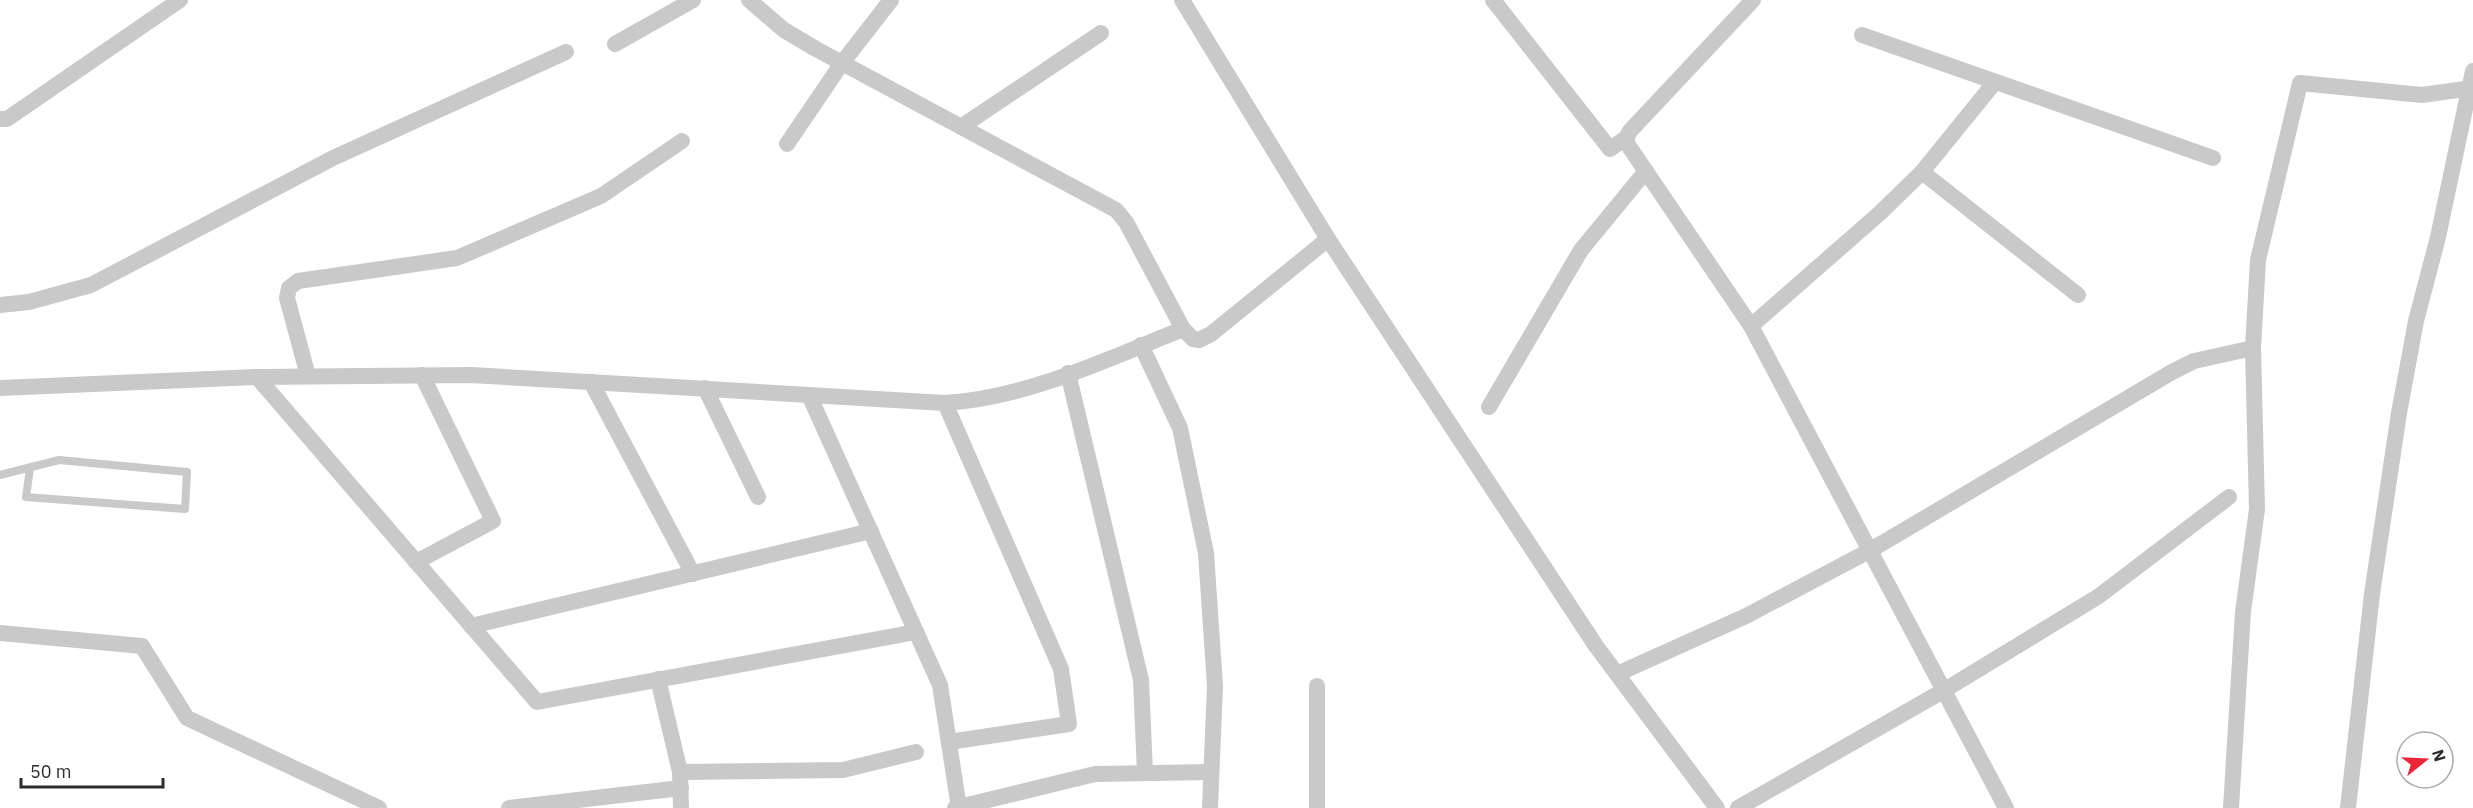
<svg xmlns="http://www.w3.org/2000/svg" width="2473" height="808" font-family="'IBM Plex Sans',sans-serif">
  <style>
    .lines { fill: none; stroke-linecap: round; stroke-linejoin: round }
    .lane { stroke: #c9c9c9; stroke-width: 8 }
    .street { stroke: #c9c9c9; stroke-width: 16 }
  </style>
  <rect width="100%" height="100%" fill="#fff"/>
  <g class="lines">
    <polyline class="lane" points="0,475 59,460 187,472 185,509 26,497 30,468"/>
    <g class="street">
      <polyline points="749,0 784,30 816,49 1116,210 1126,222 1183,329 1193,339 1199,340 1211,334 1328,239"/>
      <polyline points="1182,0 1328,239 1596,646 1717,808"/>
      <polyline points="1493,0 1610,149 1626,138 1630,131 1753,0"/>
      <polyline points="1862,35 2213,158"/>
      <polyline points="615,44 693,0"/>
      <polyline points="0,119 7,119 180,0"/>
      <polyline points="961,127 1101,33"/>
      <polyline points="1626,138 1628,145 1751,326 2006,808"/>
      <polyline points="787,144 842,63 891,0"/>
      <polyline points="1922,172 2078,295"/>
      <polyline points="0,305 29,302 91,285 333,158 566,52"/>
      <polyline points="1751,326 1880,213 1922,172 1995,82"/>
      <polyline points="1141,345 1180,428 1206,553 1215,686 1210,808"/>
      <polyline points="1068,373 1141,680 1145,773"/>
      <polyline points="308,376 287,298 289,288 298,281 457,258 601,196 682,141"/>
      <polyline points="257,377 537,702 916,632"/>
      <polyline points="591,382 693,574"/>
      <path d="M0 388 257 377 471 375 945 403C1027 398 1107 359 1183 329"/>
      <polyline points="705,388 758,497"/>
      <polyline points="809,395 940,685 959,808"/>
      <polyline points="945,403 1061,669 1069,724 949,742"/>
      <polyline points="1489,407 1581,250 1646,171"/>
      <polyline points="416,562 493,521 422,375"/>
      <polyline points="471,626 871,531"/>
      <polyline points="0,633 142,646 187,718 379,808"/>
      <polyline points="1617,674 1746,616 1869,551 2172,372 2194,361 2253,348"/>
      <polyline points="658,679 680,772 681,808"/>
      <polyline points="680,772 843,770 916,752"/>
      <polyline points="509,808 681,788"/>
      <polyline points="955,808 1095,774 1211,772"/>
      <polyline points="1317,808 1317,686"/>
      <polyline points="1738,808 1943,691 2099,596 2229,497"/>
      <polyline points="2231,808 2243,612 2257,509 2253,348 2258,260 2300,83 2422,95 2473,88"/>
      <polyline points="2348,808 2372,594 2399,413 2416,321 2438,237 2473,71"/>
    </g>
  </g>
  <g transform="translate(2425 760) rotate(72)"><circle r="28" fill="#ffffff" stroke="#ababab" stroke-width="1.5"/>
  <path d="M0-4.5L10 22L0 15L-10 22Z" fill="#ed2539"/>
  <text y="-9" font-size="16" font-weight="bold" text-anchor="middle" fill="#2c2c2c">N</text>
  </g>
  <path d="M21 778v9h142v-9" fill="none" stroke="#2c2c2c" stroke-width="3"/>
  <text x="30" y="778" font-size="18" fill="#2c2c2c" stroke="#ffffff" stroke-width="4.5" paint-order="stroke">50 m</text>
</svg>
